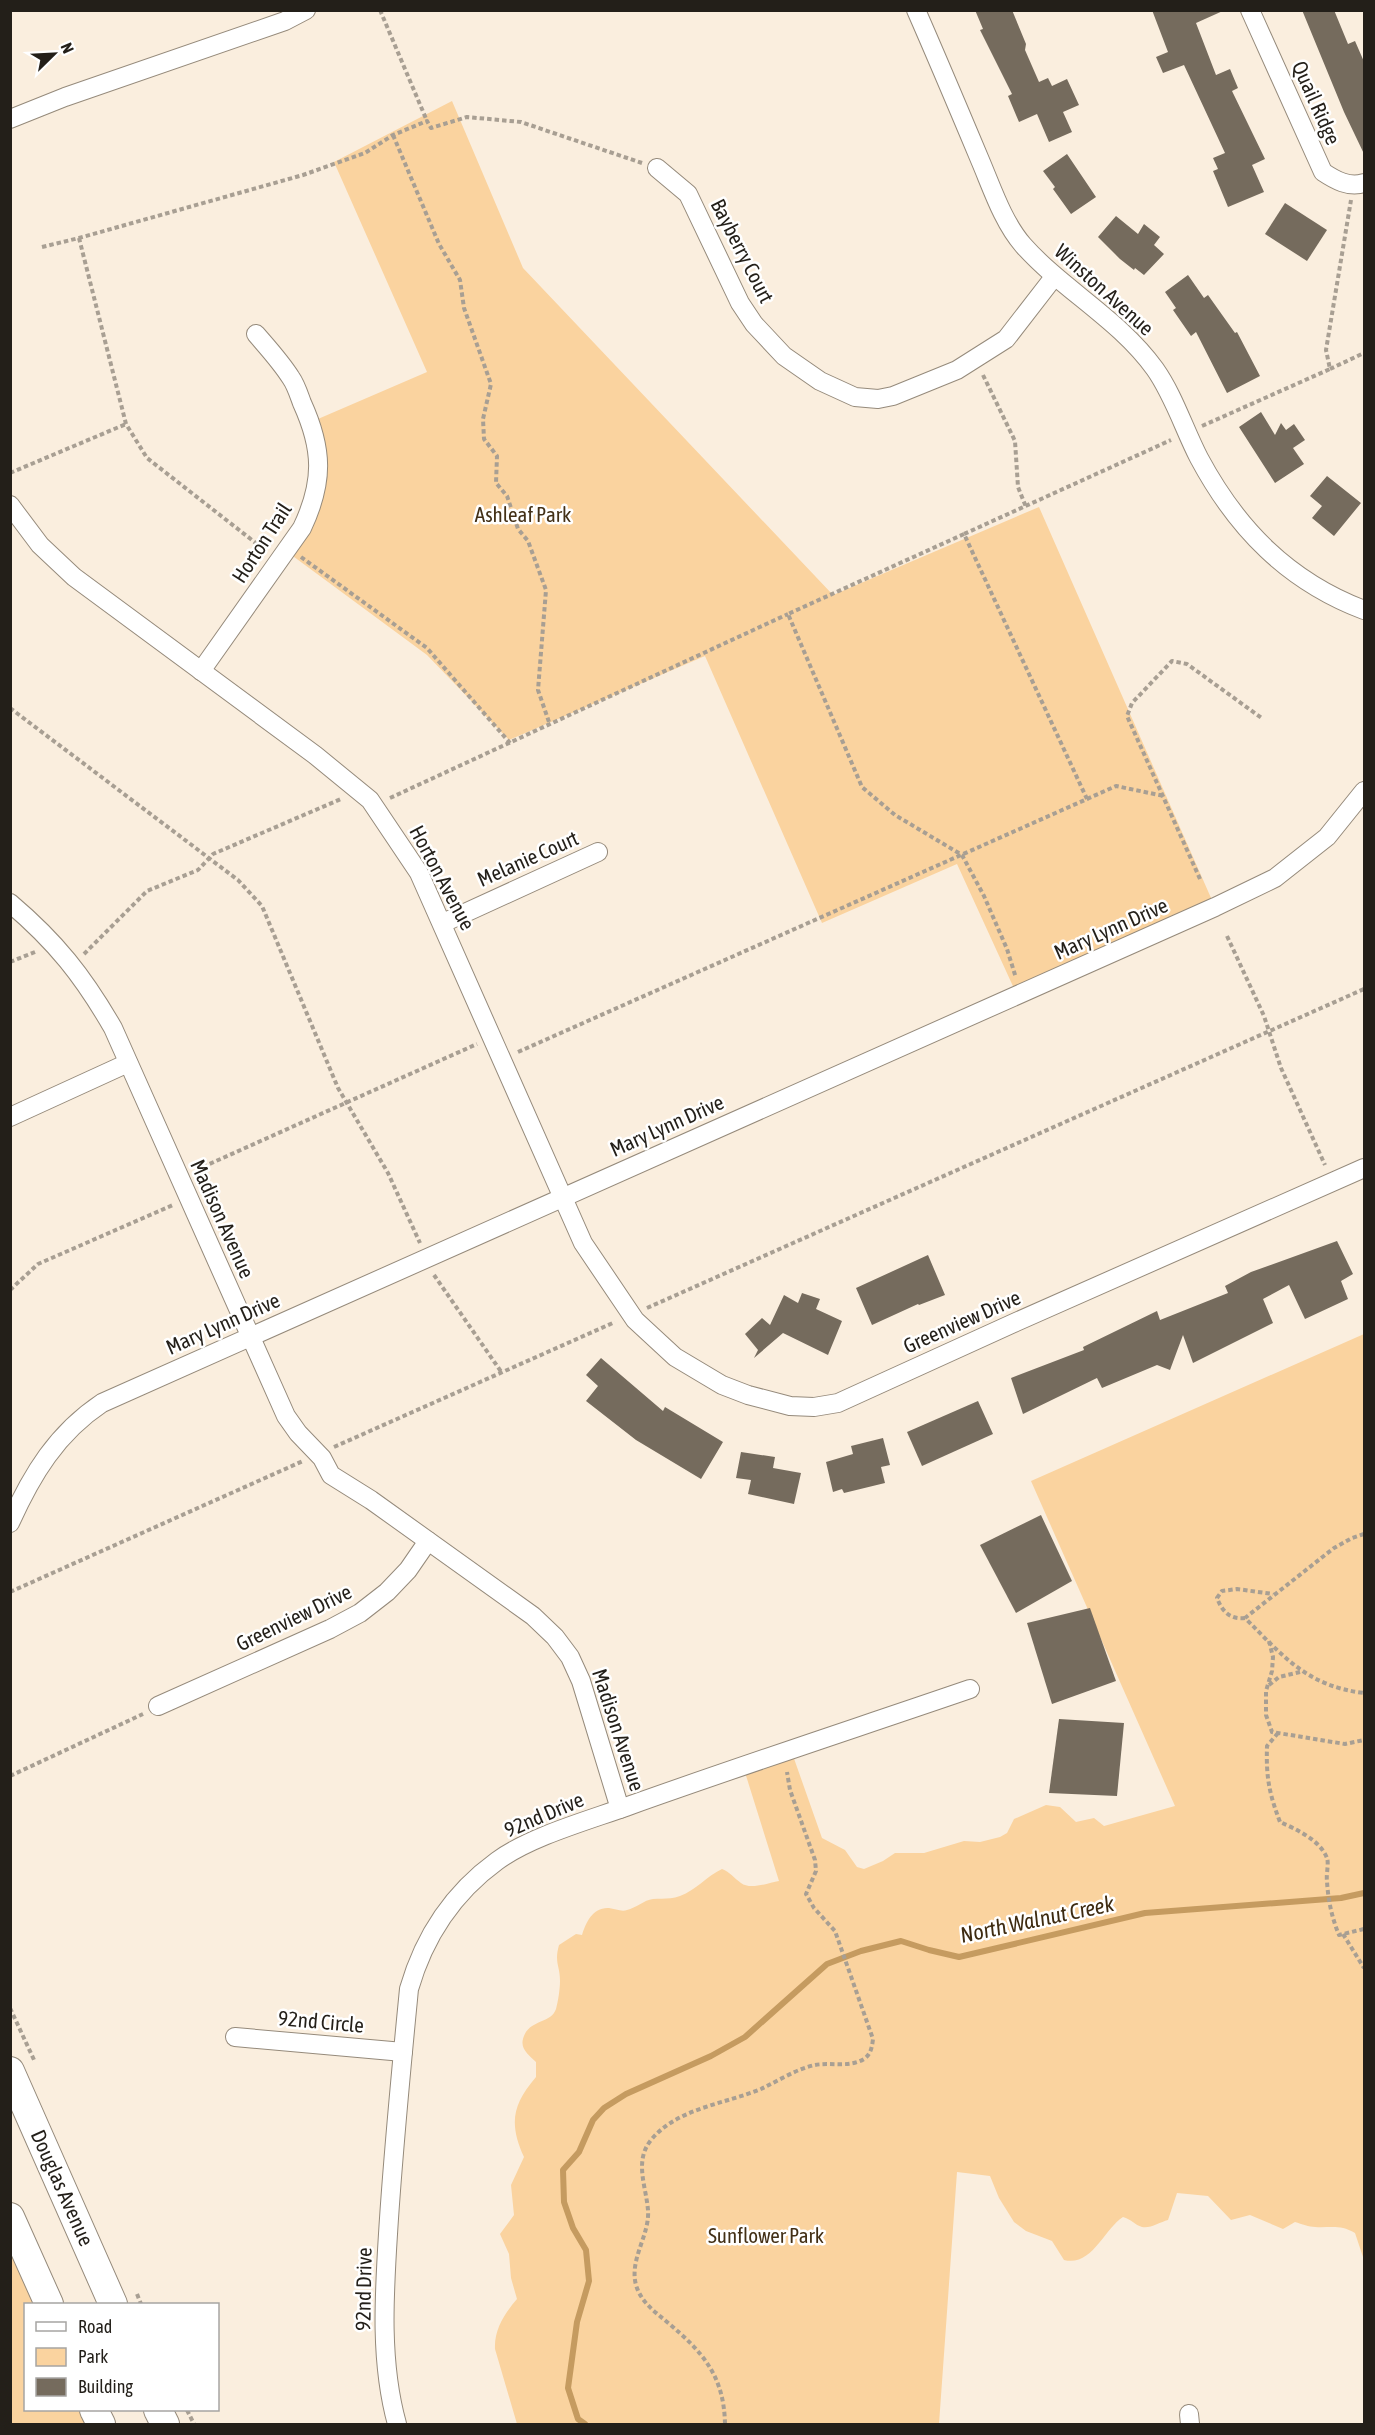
<svg xmlns="http://www.w3.org/2000/svg" width="1375" height="2435" font-family="'Asap Condensed',sans-serif">
  <style>
    .green { fill: #fad39f }
    .lines { fill: none; stroke-linecap: round; stroke-linejoin: round }
    .stream { stroke: #c59b60; stroke-width: 6 }
    .building { fill: #756b5d }
    .minor-casing { stroke: #958a7b; stroke-width: 20 }
    .primary-casing { stroke: #958a7b; stroke-width: 30 }
    .path { stroke: #a89f93; stroke-width: 4; stroke-dasharray: 4.5 3; stroke-linecap: butt }
    .minor { stroke: #fff; stroke-width: 18 }
    .primary { stroke: #fff; stroke-width: 28 }
    .labels { text-anchor: middle; stroke-width: 5; stroke-linejoin: round; paint-order: stroke }
    .street-label { font-size: 21px; fill: #231f19; stroke: #fff }
    .park-label { font-size: 21px; fill: #433016; stroke: #fff }
    .water-label { font-size: 22px; font-style: italic; fill: #3e2b11; stroke: #fff }
  </style>
  <rect width="100%" height="100%" fill="#faeede"/>
  <g class="green">
    <polygon points="452,101 523,268 833,595 1039,507 1215,907 1017,995 957,864 822,923 705,656 509,740 427,655 286,551 313,506 311,422 427,372 334,162"/>
    <path d="M1364 1334V2260L1355 2233C1340 2224 1331 2228 1315 2227 1309 2227 1302 2224 1295 2222L1283 2229 1250 2215 1231 2220 1208 2196 1177 2193 1168 2220C1160 2222 1150 2229 1142 2227 1135 2225 1131 2219 1123 2217 1104 2229 1092 2267 1064 2260L1052 2241 1026 2231 1014 2222 999 2198 990 2176 957 2172 939 2424H517L495 2349C494 2329 505 2313 517 2299L511 2278 509 2254 500 2234 514 2215 511 2185 524 2157C509 2124 512 2105 536 2077V2062C530 2056 520 2049 523 2039 528 2019 551 2024 556 2009 558 2002 560 1989 560 1981 560 1965 554 1963 559 1945L576 1934 582 1935C586 1922 593 1907 609 1908 615 1909 622 1912 627 1910 636 1908 644 1900 653 1899 662 1898 670 1900 680 1896 696 1890 707 1876 722 1869 730 1872 734 1878 741 1883 750 1890 768 1883 779 1881L743 1766 791 1750 822 1838 845 1850 857 1867 864 1869 883 1861 895 1853H924L964 1841 980 1842 1000 1837 1007 1833 1014 1819 1046 1805 1060 1807 1076 1822 1094 1818 1104 1826 1175 1806 1031 1481Z"/>
    <polygon points="10,2246 36,2304 26,2304 26,2410 81,2410 88,2424 11,2424"/>
  </g>
  <g class="lines">
    <polyline class="stream" points="585,2424 578,2419 568,2388 577,2322 589,2281 586,2250 573,2228 564,2202 563,2170 579,2152 593,2120 604,2108 626,2094 711,2056 745,2037 827,1964 861,1951 901,1941 929,1950 959,1957 1145,1913 1341,1898 1364,1893"/>
  </g>
  <g class="building">
    <polygon points="975,10 1012,10 1026,44 1025,50 1039,82 1048,78 1052,86 1067,79 1079,105 1063,112 1072,132 1049,142 1037,114 1019,122 1008,96 1012,94 980,30 983,29"/>
    <polygon points="1152,10 1225,10 1196,23 1216,75 1230,69 1238,88 1232,91 1265,159 1252,165 1264,192 1228,207 1213,171 1218,169 1213,158 1225,153 1184,65 1163,73 1156,57 1168,52"/>
    <polygon points="1302,10 1334,10 1348,44 1355,41 1365,64 1365,156 1344,112"/>
    <polygon points="1067,154 1096,197 1071,214 1053,189 1055,187 1043,171"/>
    <polygon points="1285,203 1327,230 1307,261 1265,234"/>
    <polygon points="1116,216 1138,234 1144,224 1160,237 1154,245 1164,254 1144,275 1135,268 1134,270 1120,259 1098,237"/>
    <polygon points="1188,275 1204,298 1208,295 1235,333 1237,332 1260,376 1227,393 1196,332 1191,336 1173,310 1176,308 1165,292"/>
    <polygon points="1261,412 1275,435 1281,423 1286,430 1294,424 1305,440 1293,448 1304,464 1275,483 1239,427"/>
    <polygon points="1327,476 1361,503 1334,536 1312,518 1322,506 1310,496"/>
    <polygon points="1337,1241 1353,1274 1341,1281 1348,1299 1305,1319 1289,1285 1263,1299 1273,1323 1193,1363 1183,1335 1170,1370 1157,1365 1102,1388 1097,1378 1023,1414 1011,1378 1084,1350 1083,1347 1157,1311 1160,1320 1228,1293 1225,1286 1251,1272"/>
    <polygon points="928,1255 945,1295 919,1305 918,1304 872,1325 856,1288"/>
    <polygon points="802,1293 820,1299 816,1309 842,1321 828,1355 783,1333 754,1358 758,1350 745,1334 762,1318 770,1325 784,1295 798,1303"/>
    <polygon points="601,1358 663,1411 665,1407 723,1442 701,1479 636,1440 586,1401 598,1386 586,1375"/>
    <polygon points="978,1401 993,1434 922,1466 907,1432"/>
    <polygon points="883,1438 890,1465 881,1467 885,1483 844,1493 842,1489 833,1492 826,1462 853,1454 851,1446"/>
    <polygon points="741,1452 775,1457 773,1468 801,1473 794,1504 748,1494 751,1480 736,1478"/>
    <polygon points="1041,1515 1072,1581 1016,1613 980,1545"/>
    <polygon points="1090,1608 1116,1681 1052,1704 1027,1623"/>
    <polygon points="1059,1719 1124,1723 1117,1796 1049,1793"/>
  </g>
  <g class="lines">
    <defs>
      <g id="minor">
        <path d="M916 10C938 60 959 110 980 160 992 188 1003 222 1023 245 1063 290 1119 319 1155 369 1174 396 1184 429 1199 458 1237 529 1288 581 1364 610"/>
        <path d="M1250 10 1323 172C1335 180 1349 188 1364 183"/>
        <polyline points="10,119 65,97 285,21 306,10"/>
        <polyline points="657,168 688,194 740,303 754,324 784,356 820,381 855,397 878,399 893,396 957,370 1006,339 1054,277"/>
        <polyline points="10,505 40,545 74,577 315,755 370,800 419,873 583,1243 635,1320 675,1357 722,1385 748,1395 790,1406 814,1407 838,1403 1016,1322 1364,1168"/>
        <path d="M201 671 302 528C324 482 323 449 302 403 299 395 296 385 291 378 281 362 268 348 256 334"/>
        <path d="M10 903C56 942 83 976 113 1028L286 1416 298 1433 322 1458 331 1475 371 1500 533 1616 555 1637 570 1657 581 1681 620 1809"/>
        <polyline points="443,923 598,852"/>
        <polyline points="10,1117 128,1063"/>
        <path d="M10 1523C32 1474 57 1433 102 1403L1215 907 1275 878 1327 837 1364 791"/>
        <polyline points="158,1706 330,1629 360,1613 387,1592 408,1570 428,1541"/>
        <polyline points="235,2037 403,2052"/>
        <polyline points="1189,2414 1190,2424"/>
        <path d="M397 2424C380 2363 384 2297 388 2234 393 2152 401 2071 409 1989 424 1937 453 1893 497 1861 531 1836 590 1820 631 1805 743 1765 856 1728 970 1689"/>
      </g>
      <g id="primary">
        <polyline points="10,2071 113,2304"/>
        <polyline points="10,2217 49,2304"/>
        <polyline points="94,2410 101,2424"/>
        <polyline points="158,2410 165,2424"/>
      </g>
    </defs>
    <use href="#minor" class="minor-casing"/>
    <use href="#primary" class="primary-casing"/>
    <g class="path">
      <polyline points="380,10 427,121"/>
      <polyline points="393,135 439,244 460,280 464,308 491,384 483,419 484,439 497,456 496,483 507,496 518,529 528,541 546,590 538,690 550,725"/>
      <polyline points="79,238 126,424 147,458 266,551"/>
      <polyline points="42,247 79,238 303,175 365,153 393,135 427,121 431,128 467,117 521,122 642,163"/>
      <polyline points="1330,369 1364,353"/>
      <polyline points="983,375 1015,441 1018,487 1026,507"/>
      <polyline points="1202,426 1330,369 1326,350 1351,200"/>
      <polyline points="10,473 126,424"/>
      <polyline points="964,534 788,614 862,787 895,815 962,855 984,896 1007,949 1016,978"/>
      <polyline points="301,557 427,648 510,743"/>
      <polyline points="10,708 238,880 262,906 338,1088 388,1173 420,1243"/>
      <polyline points="390,798 788,614"/>
      <polyline points="1087,799 1116,786 1164,796"/>
      <polyline points="1200,879 1127,716 1132,703 1172,661 1187,664 1263,719"/>
      <polyline points="1227,936 1264,1016 1281,1068 1325,1165"/>
      <polyline points="84,954 147,891 198,870 213,854 341,799"/>
      <polyline points="10,962 35,952"/>
      <polyline points="518,1052 1087,799 964,534 1171,440"/>
      <polyline points="196,1170 477,1044"/>
      <polyline points="434,1275 502,1373"/>
      <polyline points="10,1290 38,1264 173,1205"/>
      <polyline points="647,1308 1364,989"/>
      <polyline points="334,1447 615,1322"/>
      <path d="M1364 1534 1352 1538 1334 1548 1245 1618C1284 1657 1307 1686 1364 1693"/>
      <polyline points="10,1592 303,1461"/>
      <path d="M1245 1618C1230 1620 1222 1611 1217 1598L1222 1591 1237 1589 1273 1594"/>
      <polyline points="1269,1641 1273,1657 1272,1671 1266,1691 1266,1715 1272,1732 1345,1744 1364,1740"/>
      <polyline points="1269,1685 1279,1677 1300,1672"/>
      <path d="M1278 1733 1267 1746C1266 1777 1269 1793 1280 1822 1296 1829 1320 1840 1327 1858 1329 1864 1326 1874 1327 1881 1328 1900 1332 1918 1339 1935L1364 1929"/>
      <polyline points="10,1776 143,1714"/>
      <polyline points="1343,1934 1364,1968"/>
      <polyline points="10,2008 35,2062"/>
      <polyline points="137,2294 141,2304"/>
      <polyline points="187,2410 194,2424"/>
      <path d="M725 2424C724 2376 703 2352 667 2322 654 2311 641 2302 636 2285 629 2259 650 2235 648 2210 646 2186 634 2161 651 2140 677 2108 725 2104 761 2089 778 2081 796 2069 815 2065 831 2062 849 2068 864 2059 871 2054 872 2047 873 2039L835 1931 814 1908 806 1894 816 1871 815 1860 790 1790 787 1772"/>
    </g>
    <use href="#minor" class="minor"/>
    <use href="#primary" class="primary"/>
  </g>
  <g class="labels">
    <g class="street-label">
      <text transform="translate(1316 103) rotate(66)" y="7">Quail Ridge</text>
      <text transform="translate(742 251) rotate(63)" y="7">Bayberry Court</text>
      <text transform="translate(1104 290) rotate(42)" y="7">Winston Avenue</text>
      <text transform="translate(262 543) rotate(-57)" y="7">Horton Trail</text>
      <text transform="translate(528 859) rotate(-24)" y="7">Melanie Court</text>
      <text transform="translate(442 878) rotate(62)" y="7">Horton Avenue</text>
      <text transform="translate(1111 929) rotate(-24)" y="7">Mary Lynn Drive</text>
      <text transform="translate(667 1126) rotate(-24)" y="7">Mary Lynn Drive</text>
      <text transform="translate(222 1219) rotate(66)" y="7">Madison Avenue</text>
      <text transform="translate(962 1322) rotate(-24)" y="7">Greenview Drive</text>
      <text transform="translate(223 1324) rotate(-24)" y="7">Mary Lynn Drive</text>
      <text transform="translate(294 1618) rotate(-26)" y="7">Greenview Drive</text>
      <text transform="translate(618 1730) rotate(72)" y="7">Madison Avenue</text>
      <text transform="translate(544 1815) rotate(-23)" y="7">92nd Drive</text>
      <text transform="translate(321 2022) rotate(5)" y="7">92nd Circle</text>
      <text transform="translate(62 2188) rotate(66)" y="7">Douglas Avenue</text>
      <text transform="translate(364 2289) rotate(-89)" y="7">92nd Drive</text>
    </g>
    <g class="park-label">
      <text x="523" y="522">Ashleaf Park</text>
      <text x="766" y="2243">Sunflower Park</text>
    </g>
    <g class="water-label">
      <text transform="translate(1037 1919) rotate(-12)" y="8">North Walnut Creek</text>
    </g>
  </g>
  <rect width="1375" height="2435" fill="none" stroke="#231f19" stroke-width="24"/>
  <rect x="24" y="2303" width="195" height="108" fill="#ffffff" stroke="#a7a5a3" stroke-width="1.5"/>
  <rect x="36" y="2322" width="30" height="9" fill="#ffffff" stroke="#a7a5a3" stroke-width="1.5"/>
  <text x="78" y="2333" font-size="18" fill="#231f19">Road</text>
  <rect x="36" y="2348" width="30" height="18" fill="#fad39f" stroke="#a7a5a3" stroke-width="1.5"/>
  <text x="78" y="2363" font-size="18" fill="#231f19">Park</text>
  <rect x="36" y="2378" width="30" height="18" fill="#756b5d" stroke="#a7a5a3" stroke-width="1.5"/>
  <text x="78" y="2393" font-size="18" fill="#231f19">Building</text>
  <g transform="translate(54 54) rotate(66)" stroke="#ffffff" stroke-width="4.5" paint-order="stroke">
  <path d="M0-4.5L10 22L0 15L-10 22Z" fill="#231f19"/>
  <text y="-9" font-size="16" font-weight="bold" text-anchor="middle" fill="#231f19">N</text>
  </g>
</svg>
